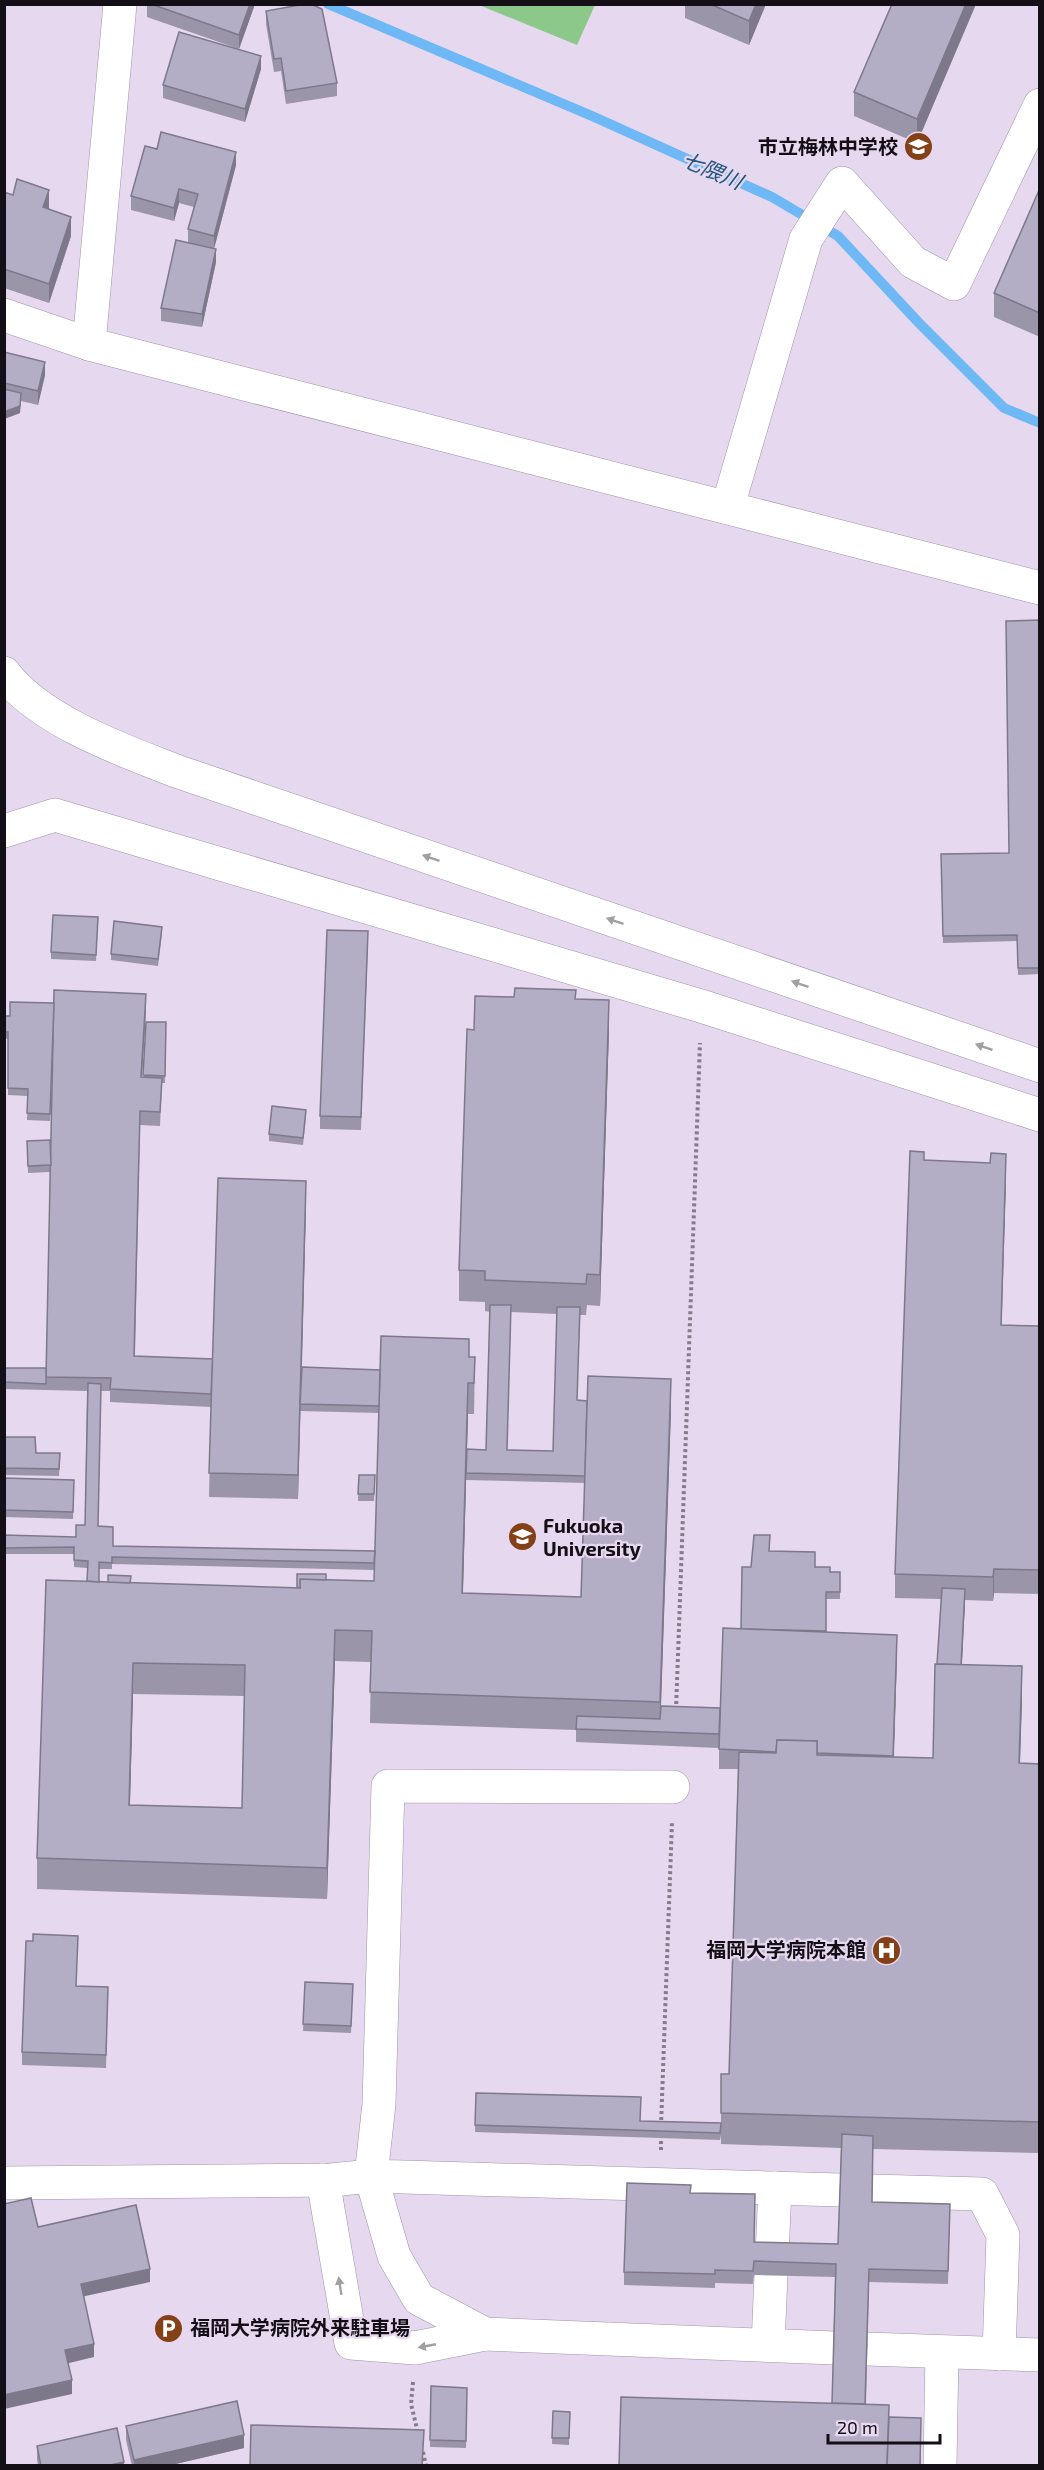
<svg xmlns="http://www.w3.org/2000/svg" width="1044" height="2470" font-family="'Exo 2','Noto Sans JP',sans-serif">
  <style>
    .green { fill: #8cc889 }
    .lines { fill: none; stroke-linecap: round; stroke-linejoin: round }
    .stream { stroke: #6eb8f5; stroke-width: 10 }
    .minor-casing { stroke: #a093a8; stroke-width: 34 }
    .path { stroke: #847b8b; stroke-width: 4; stroke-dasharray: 3 3; stroke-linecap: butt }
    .minor { stroke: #fff; stroke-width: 33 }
    .wall { fill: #9a95a9; fill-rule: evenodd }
    .shaded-wall { fill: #7d798a }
    .building { fill: #b3adc5; stroke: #7d798a; stroke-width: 1.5; fill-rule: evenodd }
    .oneway { fill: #a19fa2 }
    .labels { text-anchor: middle; stroke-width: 4.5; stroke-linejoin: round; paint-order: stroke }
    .poi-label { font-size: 20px; font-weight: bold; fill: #140f17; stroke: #e6d8ef; text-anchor: end }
    .water-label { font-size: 21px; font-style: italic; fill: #21567e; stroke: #e6d8ef }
  </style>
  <rect width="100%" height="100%" fill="#e6d8ef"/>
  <polygon class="green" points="479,5 595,5 577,45"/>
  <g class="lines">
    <polyline class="stream" points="328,4 592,116 772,197 838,236 919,323 1004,408 1040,423"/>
    <defs>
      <g id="minor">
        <polyline points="4,315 89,344 1040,588"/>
        <polyline points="89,344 120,4"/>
        <polyline points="728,506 806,239 842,183 913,262 954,284 1040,105"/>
        <path d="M4 673C40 721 122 750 176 771L1040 1066"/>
        <polyline points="4,831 55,815 701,1006 1040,1115"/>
        <polyline points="673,1787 388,1786 379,2104 371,2176 840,2190"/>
        <polyline points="323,2180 351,2343 415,2348 485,2334"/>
        <polyline points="4,2183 331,2180 371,2176 394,2256 419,2299 485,2334 834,2348"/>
        <polyline points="872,2191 982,2194 1003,2235 999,2354"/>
        <polyline points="772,2255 775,2188"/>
        <polyline points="768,2345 771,2275"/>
        <polyline points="867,2349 1040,2355"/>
        <polyline points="940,2466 942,2352"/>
      </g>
    </defs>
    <use href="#minor" class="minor-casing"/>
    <g class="path">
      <polyline points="676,1710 700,1043"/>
      <polyline points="661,2126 672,1822"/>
      <polyline points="661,2150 661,2139"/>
      <polyline points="413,2382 411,2404 418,2433"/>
      <polyline points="423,2452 426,2466"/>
    </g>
    <use href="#minor" class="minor"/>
  </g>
  <g class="wall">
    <polygon points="147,4 255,4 239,49 147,17"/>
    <polygon points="685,4 766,4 749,45 685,18"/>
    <polygon points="976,4 917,143 854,116 854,92"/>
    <polygon points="266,11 337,83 337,96 286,104 281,71 274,72 266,24"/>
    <polygon points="261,69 245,122 163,98 163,85"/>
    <polygon points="157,149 236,165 214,248 216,262 202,327 161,321 161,308 188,242 188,229 194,207 179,203 174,221 131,210 131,196"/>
    <polygon points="1040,188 1040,337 994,317 994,293"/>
    <polygon points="4,192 49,209 71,236 49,303 4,288"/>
    <polygon points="4,352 45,375 38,405 21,401 20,413 4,419"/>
    <polygon points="1040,620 1040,974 1018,975 1017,941 943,943 941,854 1009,853"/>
    <polygon points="98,924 96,961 51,959 51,952"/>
    <polygon points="162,934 158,966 111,960 111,954"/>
    <polygon points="368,944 361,1130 320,1129 320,1116"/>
    <path d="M576 999 609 1031 600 1306 587 1305 586 1315H580L577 1400 671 1410 661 1706 720 1708 741 1629 751 1567 769 1551 815 1567 830 1572H840V1599H826V1632L897 1654 894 1757 933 1758 937 1664 941 1599 895 1598V1574L924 1160 1006 1178 1001 1325 1040 1326V1594L994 1593 993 1601 965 1600 962 1665 1022 1698 1020 1763 1040 1764V2153L873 2149 872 2202 950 2204 948 2284 869 2282 866 2404 921 2437V2466H619L832 2403 835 2277 754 2275 753 2284 715 2283V2288L624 2285V2272L691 2193 754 2242 838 2244 841 2148 721 2144V2135L720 2140 475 2132 476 2093 641 2121 721 2123V2074H729L738 1769H719V1748L576 1742V1730L370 1723 371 1662 335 1661 327 1899 37 1889V1858L87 1581V1568L74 1567V1554H4V1535L76 1537 85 1525 87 1391 46 1390 50 1172 28 1173 27 1141 51 1164 53 1039 50 1121 27 1120 28 1096 8 1095V1039L4 1038V1016L146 1008 142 1077H143L166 1022 165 1083H162L160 1126 140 1125 135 1356 213 1359 306 1205 302 1367 380 1370 469 1357H475L474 1414H468L467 1449 486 1450 490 1312 485 1311V1302L459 1301V1270L474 1030ZM511 1312 557 1314 553 1451 507 1450ZM101 1391H110V1402L211 1407 209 1497 298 1499 300 1411 379 1413 375 1551 113 1546 98 1526ZM466 1480 585 1483 581 1597 463 1593ZM112 1564 374 1570V1581L326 1580 297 1588 99 1582V1569H112ZM133 1694 244 1696 242 1808 130 1805Z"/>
    <polygon points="306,1117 303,1145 269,1141 269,1134"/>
    <polygon points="4,1368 46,1368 46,1390 4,1389"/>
    <polygon points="4,1437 36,1453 60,1453 59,1476 4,1475"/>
    <polygon points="359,1475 375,1475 374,1501 358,1501"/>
    <polygon points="4,1478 74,1480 73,1519 4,1517"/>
    <polygon points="305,1982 353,1984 351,2033 303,2031"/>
    <polygon points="77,1986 108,1987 106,2068 22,2065 22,2052"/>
    <polygon points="431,2386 467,2388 466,2448 430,2447"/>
    <polygon points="553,2411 570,2412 569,2445 552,2444"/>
    <polygon points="126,2426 244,2448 167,2466 132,2466 126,2440"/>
    <polygon points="37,2446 124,2466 38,2466 37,2459"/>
  </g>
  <g class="shaded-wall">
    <polygon points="250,4 255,4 239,49 239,35"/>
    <polygon points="756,4 766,4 749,45 749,21"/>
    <polygon points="966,4 976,4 917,143 917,119"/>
    <polygon points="261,56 261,69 245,122 245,109"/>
    <polygon points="236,152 236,165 214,249 214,236"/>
    <polygon points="179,189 179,203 174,221 174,208"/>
    <polygon points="49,190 49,209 43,207"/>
    <polygon points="71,217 71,236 49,303 49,284"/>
    <polygon points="216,249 216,262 202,327 202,314"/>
    <polygon points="45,362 45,375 38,405 38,391"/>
    <polygon points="21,393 20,413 4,419 4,412"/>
    <polygon points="146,994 146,1008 141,1090 141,1077"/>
    <polygon points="609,1000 609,1031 600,1306 600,1275"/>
    <polygon points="1006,1154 1006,1178 1001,1349 1001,1325"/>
    <polygon points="306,1181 306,1205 298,1499 298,1475"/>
    <polygon points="671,1379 671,1410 660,1733 660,1702"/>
    <polygon points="468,1383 468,1414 462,1624 462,1593"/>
    <polygon points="994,1569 994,1593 993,1601 993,1577"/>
    <polygon points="965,1589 965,1602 960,1696 960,1683"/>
    <polygon points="335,1630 335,1661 327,1899 327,1868"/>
    <polygon points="897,1635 897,1654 893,1775 893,1756"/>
    <polygon points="133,1663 133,1694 129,1836 129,1805"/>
    <polygon points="1022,1666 1022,1698 1019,1794 1019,1763"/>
    <polygon points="150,2269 150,2282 81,2297 81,2284"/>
    <polygon points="94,2344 94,2357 65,2364 65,2350"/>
    <polygon points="72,2380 72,2394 4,2409 4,2395"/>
    <polygon points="244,2435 244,2448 167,2466 134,2466 134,2460"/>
    <polygon points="124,2462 124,2466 106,2466"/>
  </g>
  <g class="building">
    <polygon points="151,4 250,4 239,35"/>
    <polygon points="305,4 311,4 322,9 337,83 286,91 281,58 274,59 266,11"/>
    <polygon points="710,4 756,4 749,21"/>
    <polygon points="892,4 966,4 917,119 854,92"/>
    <polygon points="179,32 261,56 245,109 163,85"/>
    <polygon points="161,132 236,152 214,236 188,229 198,194 179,189 174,208 131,196 145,146 157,149"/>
    <polygon points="17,179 49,190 43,207 71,217 49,284 4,269 4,192 13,195"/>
    <polygon points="1040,188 1040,313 994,293"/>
    <polygon points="176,240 216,249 202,314 161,308"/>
    <polygon points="4,352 45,362 38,391 4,383"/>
    <polygon points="4,389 21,393 20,406 4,412"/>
    <polygon points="1040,620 1040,968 1018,968 1017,935 943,936 941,854 1009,853 1006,621"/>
    <polygon points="53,915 98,917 96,955 51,952"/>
    <polygon points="114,921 162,927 158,959 111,954"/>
    <polygon points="327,930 368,931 361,1117 320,1116"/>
    <polygon points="515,988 576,990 575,999 609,1000 600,1275 587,1274 586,1284 485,1280 485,1271 459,1270 467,1029 474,1030 475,996 514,997"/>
    <polygon points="54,990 146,994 141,1077 162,1078 160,1112 140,1111 134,1356 213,1359 211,1394 110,1389 111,1378 46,1377"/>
    <polygon points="10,1002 54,1003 50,1114 27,1113 28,1089 8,1088 8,1032 4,1032 4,1016 10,1016"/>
    <polygon points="146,1022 166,1022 165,1076 143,1075"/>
    <polygon points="272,1106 306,1110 303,1138 269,1134"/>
    <polygon points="50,1140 51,1165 28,1166 27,1141"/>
    <polygon points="910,1151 924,1152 924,1160 990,1163 991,1153 1006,1154 1001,1325 1040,1326 1040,1570 994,1569 993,1577 895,1574"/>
    <polygon points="218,1178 306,1181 298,1475 209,1473"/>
    <polygon points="490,1305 511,1305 507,1450 553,1451 557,1307 580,1307 577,1400 587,1401 585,1476 466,1473 467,1449 486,1450"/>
    <path d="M381 1336 469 1339V1357H475L474 1383H468L462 1593 581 1597 588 1376 671 1379 660 1702 370 1692 372 1631 335 1630 327 1868 37 1858 46 1580 300 1588V1579L374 1581ZM133 1663 245 1665 242 1808 129 1805Z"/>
    <polygon points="302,1367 380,1370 379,1406 300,1404"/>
    <polygon points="4,1368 46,1368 46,1384 4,1382"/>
    <polygon points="88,1383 101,1384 98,1526 113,1527 113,1546 375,1551 374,1563 112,1557 112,1563 99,1562 99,1582 87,1581 88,1561 74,1560 74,1547 4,1548 4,1535 76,1537 76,1525 85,1525"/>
    <polygon points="4,1437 35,1437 36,1453 60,1453 59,1469 4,1468"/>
    <polygon points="359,1475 375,1475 374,1494 358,1494"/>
    <polygon points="4,1478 74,1480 73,1512 4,1510"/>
    <polygon points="754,1535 770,1535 769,1551 815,1552 815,1567 830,1567 830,1572 840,1572 840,1592 826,1592 826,1631 741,1629 742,1567 751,1567"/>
    <polygon points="297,1574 326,1574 326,1580 300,1579 300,1588 297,1587"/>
    <polygon points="108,1575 131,1576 130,1583 108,1582"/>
    <polygon points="942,1588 965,1589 961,1665 937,1664"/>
    <polygon points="723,1628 897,1635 893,1756 817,1753 817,1741 777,1740 776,1752 719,1749"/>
    <polygon points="935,1664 1022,1666 1019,1763 1040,1764 1040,2122 721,2113 721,2074 729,2074 739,1752 776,1753 777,1740 817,1741 817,1755 933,1758"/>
    <polygon points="661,1706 720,1708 719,1734 576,1729 577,1716 660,1719"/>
    <polygon points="33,1934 78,1936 76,1986 108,1987 106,2055 22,2052 26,1941 33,1941"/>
    <polygon points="305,1982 353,1984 351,2026 303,2024"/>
    <polygon points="476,2093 641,2097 640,2121 721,2123 720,2133 475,2125"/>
    <polygon points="842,2134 873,2136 872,2202 950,2204 948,2271 869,2269 865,2404 832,2403 836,2264 754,2261 753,2271 715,2270 715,2274 624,2272 627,2183 691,2185 690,2193 755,2194 754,2242 838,2244"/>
    <polygon points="31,2198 38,2227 136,2205 150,2269 81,2284 94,2344 65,2350 72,2380 4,2395 4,2204"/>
    <polygon points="431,2386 467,2388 466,2441 430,2440"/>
    <polygon points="621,2397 889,2405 887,2466 619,2466"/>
    <polygon points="237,2401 244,2435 134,2460 126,2426"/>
    <polygon points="553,2411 570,2412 569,2438 552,2438"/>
    <polygon points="889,2417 921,2418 920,2466 887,2466"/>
    <polygon points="251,2425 424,2430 422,2466 250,2466"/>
    <polygon points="117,2428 124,2462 106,2466 41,2466 37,2446"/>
  </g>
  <defs><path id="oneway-solid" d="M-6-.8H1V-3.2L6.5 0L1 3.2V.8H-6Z" transform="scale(1.5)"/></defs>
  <g class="oneway">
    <use href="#oneway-solid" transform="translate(431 858) rotate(-161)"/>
    <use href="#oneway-solid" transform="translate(615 921) rotate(-161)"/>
    <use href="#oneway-solid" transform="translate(800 984) rotate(-161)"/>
    <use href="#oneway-solid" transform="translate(984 1047) rotate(-161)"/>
    <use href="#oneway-solid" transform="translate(340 2286) rotate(-99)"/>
    <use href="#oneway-solid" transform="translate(427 2346) rotate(169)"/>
  </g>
  <defs>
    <symbol id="school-disc" viewBox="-11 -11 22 22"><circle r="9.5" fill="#844016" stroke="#e6d8ef"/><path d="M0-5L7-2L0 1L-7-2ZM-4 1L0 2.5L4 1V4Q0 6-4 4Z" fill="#fff"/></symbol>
    <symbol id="university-disc" viewBox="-11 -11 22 22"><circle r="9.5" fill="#844016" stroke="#e6d8ef"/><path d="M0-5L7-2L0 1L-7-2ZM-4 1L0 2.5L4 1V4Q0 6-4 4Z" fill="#fff"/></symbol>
    <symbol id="hospital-disc" viewBox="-11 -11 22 22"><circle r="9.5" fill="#844016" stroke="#e6d8ef"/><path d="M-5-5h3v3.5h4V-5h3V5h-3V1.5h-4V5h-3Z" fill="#fff"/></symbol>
    <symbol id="parking-disc" viewBox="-11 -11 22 22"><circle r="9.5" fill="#844016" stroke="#e6d8ef"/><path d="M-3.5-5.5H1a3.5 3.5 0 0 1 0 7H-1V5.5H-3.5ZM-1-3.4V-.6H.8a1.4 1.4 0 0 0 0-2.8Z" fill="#fff"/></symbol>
  </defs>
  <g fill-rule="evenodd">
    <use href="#school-disc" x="902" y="130" width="33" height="33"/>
    <use href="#university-disc" x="506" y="1520" width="33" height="33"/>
    <use href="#hospital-disc" x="870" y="1934" width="33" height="33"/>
    <use href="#parking-disc" x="152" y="2312" width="33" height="33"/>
  </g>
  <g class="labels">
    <g class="poi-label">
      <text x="898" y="154">市立梅林中学校</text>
      <text x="543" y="1533" text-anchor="start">Fukuoka<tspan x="543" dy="23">University</tspan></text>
      <text x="866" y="1957">福岡大学病院本館</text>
      <text x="190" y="2335" text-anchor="start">福岡大学病院外来駐車場</text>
    </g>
    <g class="water-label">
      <text transform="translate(712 171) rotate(23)" y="7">七隈川</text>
    </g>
  </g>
  <rect width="1044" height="2470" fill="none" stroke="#140f17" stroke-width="12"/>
  <path d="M828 2434v9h112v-9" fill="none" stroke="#140f17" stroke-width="3"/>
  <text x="837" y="2434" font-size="18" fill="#140f17" stroke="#e6d8ef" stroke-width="4.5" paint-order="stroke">20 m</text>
</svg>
